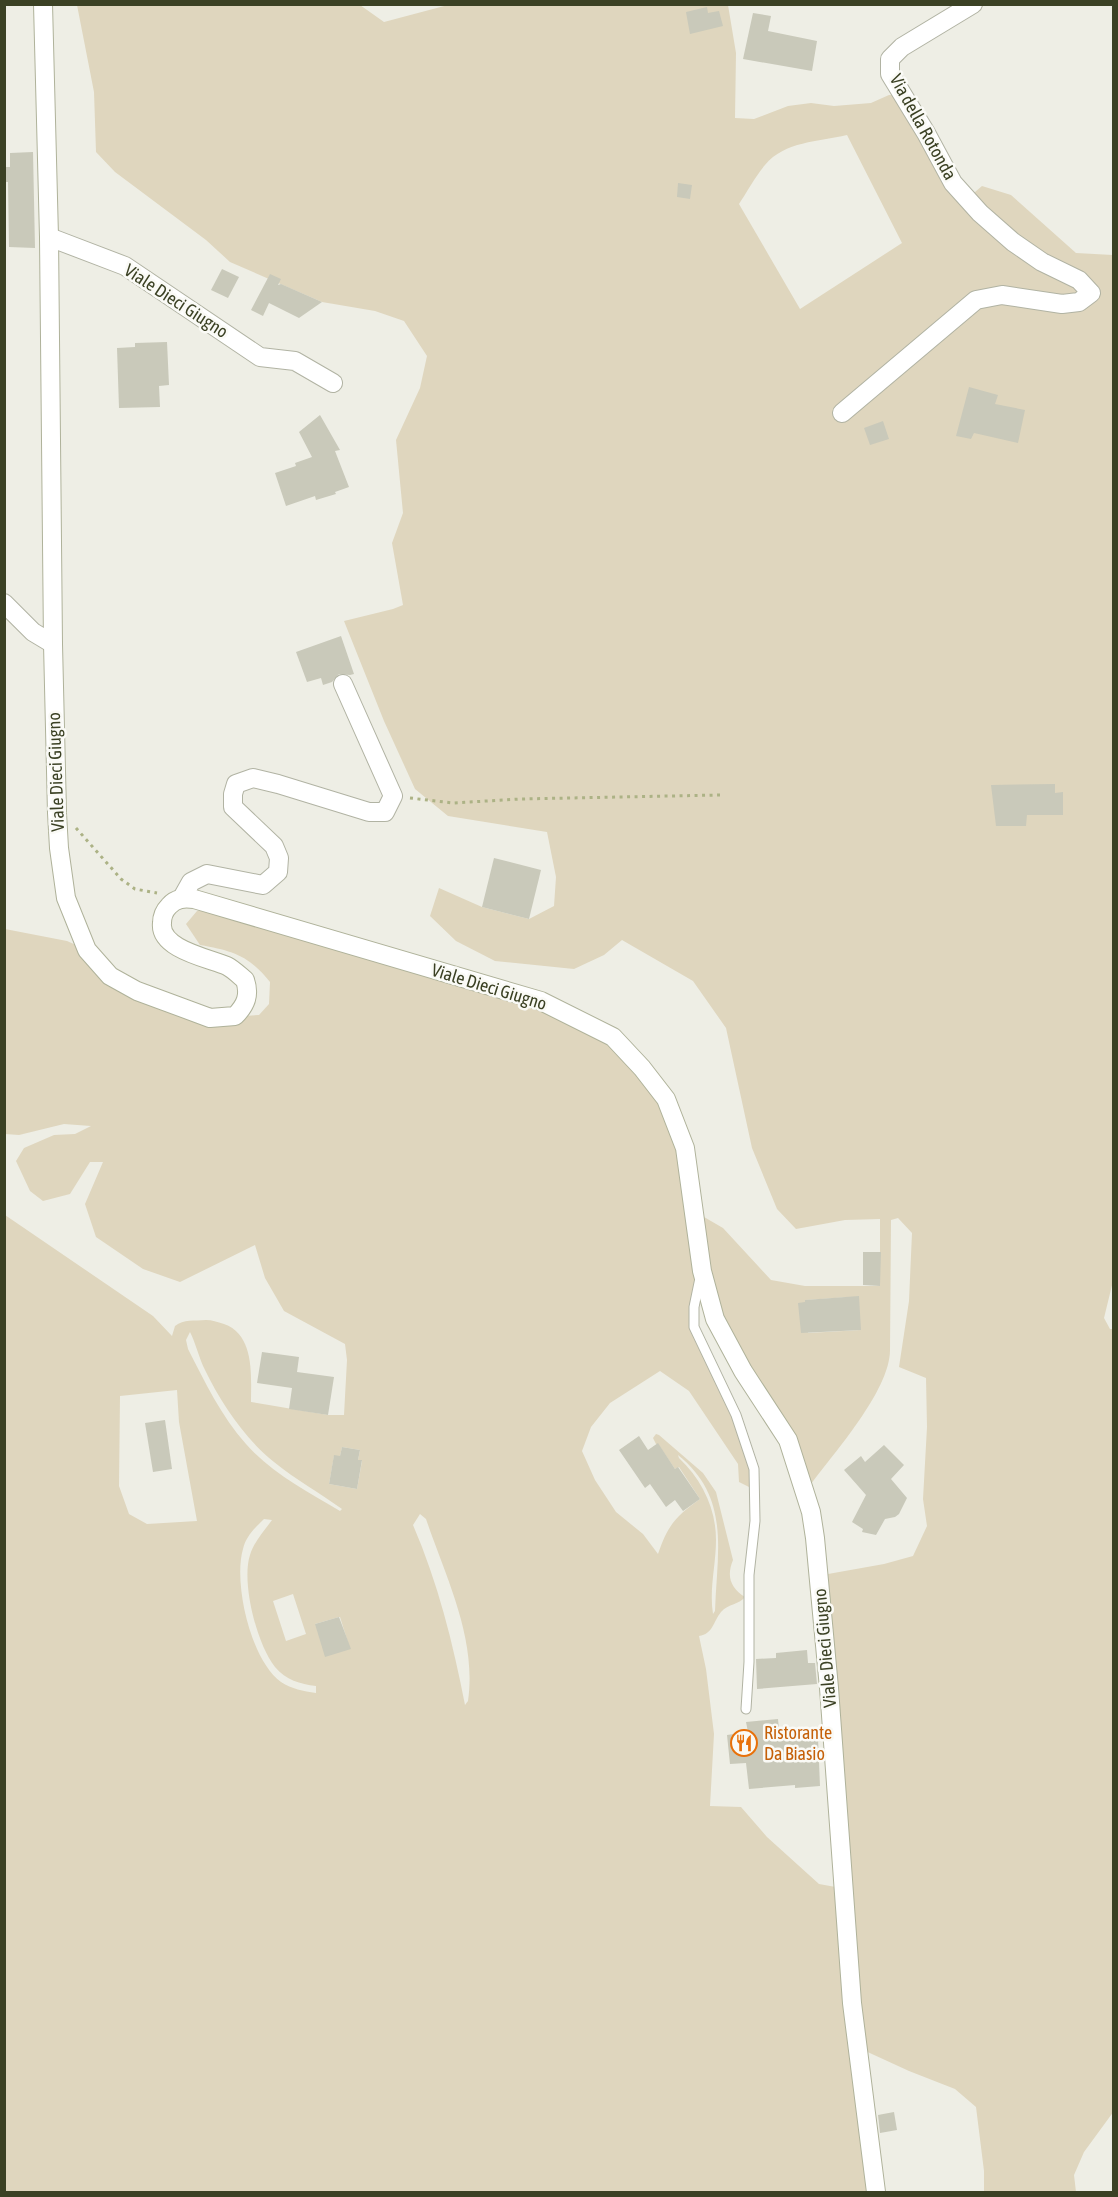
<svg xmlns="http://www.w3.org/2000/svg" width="1118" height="2197" font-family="'Asap Condensed',sans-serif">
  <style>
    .green { fill: #dfd6be; fill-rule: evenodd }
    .building { fill: #c9c9ba }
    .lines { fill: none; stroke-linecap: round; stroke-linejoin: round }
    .lane-casing { stroke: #b1b3a3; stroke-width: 11 }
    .street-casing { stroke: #b1b3a3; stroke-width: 20 }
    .secondary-casing { stroke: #afb29a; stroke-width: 20 }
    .path { stroke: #acb285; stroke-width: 3; stroke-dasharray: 3 4.5; stroke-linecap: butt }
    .lane { stroke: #fff; stroke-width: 9 }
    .street { stroke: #fff; stroke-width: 18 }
    .secondary { stroke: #fff; stroke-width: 18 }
    .labels { text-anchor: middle; stroke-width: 5; stroke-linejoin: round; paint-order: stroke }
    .street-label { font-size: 18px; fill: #3b4124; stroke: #fafaf6 }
    .food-label { font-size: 18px; fill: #c56008; stroke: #fafaf6; text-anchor: start }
  </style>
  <rect width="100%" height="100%" fill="#eeeee5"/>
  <path class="green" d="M77 5H360L384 22 448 5H728L736 53 735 118 754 119 788 106 811 103 834 106 871 103 889 95H903L968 198 982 186 1011 195 1076 253 1113 255 1114 1277 1104 1318 1110 1329H1114V2111L1084 2152 1074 2175 1076 2192H984V2171L976 2107 955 2089 909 2071 848 2043 867 2192H5V1215L153 1316 172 1336 175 1326C184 1319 194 1321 206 1320 212 1320 217 1322 224 1324 255 1335 251 1376 251 1402L328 1415H344L347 1360 345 1344 284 1311 265 1278 255 1245 180 1282 143 1269 96 1237 85 1204 103 1162H90L70 1194 43 1201 30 1191 16 1161 24 1148 54 1135 75 1134 91 1126 64 1124 19 1135 5 1134V929L67 941 87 950 110 976 210 1018 259 1015 269 1004 270 982C248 955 233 951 200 945L186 924 197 911 224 908 541 1001 613 1037 666 1099 702 1271 694 1327 748 1449 755 1490 739 1482 738 1464 689 1391 660 1371 610 1403 591 1427 582 1451 595 1480 616 1512 643 1534 658 1554C668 1525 675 1517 700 1499L679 1467 675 1469 658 1444H656L653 1438 656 1434 659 1435 703 1473 716 1492 733 1560C726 1577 731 1588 745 1597 740 1604 728 1604 721 1612 713 1622 713 1634 699 1636L706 1669 714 1734 710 1806 741 1807 767 1837 819 1884 852 1890 850 1846 828 1574 884 1564 913 1556 927 1526 923 1499 927 1427 926 1378 899 1367 909 1301 912 1233 898 1218 891 1220 890 1351C889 1391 835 1452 811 1484L730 1344 710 1282 704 1217 723 1228 771 1280 805 1286H880V1219L845 1220 796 1229 777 1209 752 1148 726 1028 693 981 622 940 604 955 574 969 495 961 456 941 430 916 439 888 482 907 529 919 554 906 556 877 547 832 448 816 415 789 384 721 344 621 393 609 403 605 392 543 403 513 396 440 420 388 427 356 404 321 375 311 322 302 230 262 206 240 115 172 96 152 94 92ZM847 135 902 243 800 309 739 204C747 192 755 177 765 165 785 141 818 142 847 135ZM849 1297V1303L861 1330 808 1333 806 1300ZM190 1332C196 1344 199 1358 205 1370 221 1403 245 1439 274 1462 296 1480 320 1493 342 1509L340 1511C308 1492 270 1472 246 1444 221 1416 205 1382 188 1349L186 1340ZM177 1390 179 1422 197 1521 147 1524 129 1514 119 1486 120 1396ZM342 1447 360 1450 358 1460 362 1461 357 1489 329 1484 334 1456H340ZM678 1455C731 1498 717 1551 715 1611L713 1614C709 1589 716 1565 716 1540 716 1508 702 1480 679 1458ZM420 1514 426 1519C446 1578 477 1638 468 1701L465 1705C453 1643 438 1583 413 1525ZM264 1519 272 1520C264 1531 254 1542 250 1555 241 1582 257 1645 275 1667 286 1680 300 1684 316 1686V1693C303 1691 292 1689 281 1682 251 1661 233 1583 243 1549 246 1536 255 1528 264 1519ZM293 1594 306 1634 286 1641 273 1601ZM339 1617H340L350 1649 315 1624Z"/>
  <g class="building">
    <polygon points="707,7 708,13 719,11 723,26 690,34 686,12"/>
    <polygon points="753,13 771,16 768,31 817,41 812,71 743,59"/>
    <polygon points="33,152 35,248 9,247 8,182 6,182 6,167 10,167 10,153"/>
    <polygon points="678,183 692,185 690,199 677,197"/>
    <polygon points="222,269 239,277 228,298 211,290"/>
    <polygon points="270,274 281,279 278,285 281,284 322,302 299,318 269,303 263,316 251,310"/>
    <polygon points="167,342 169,385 159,386 160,407 119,408 117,348 135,347 135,343"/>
    <polygon points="969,387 998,395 995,404 1025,410 1018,443 974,433 971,439 956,436"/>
    <polygon points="320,415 340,450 335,451 349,487 335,492 336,494 316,500 315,496 286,506 275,473 296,466 295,463 312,457 299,432"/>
    <polygon points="883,421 889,439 870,445 864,428"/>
    <polygon points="341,636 354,674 350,675 339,674 332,682 323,685 321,678 307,682 296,652"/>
    <polygon points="1055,784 1055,793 1063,792 1063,815 1027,815 1026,826 996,826 991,785"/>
    <polygon points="494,858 541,870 529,919 482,907"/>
    <polygon points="863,1252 881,1252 880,1286 863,1285"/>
    <polygon points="859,1296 861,1330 801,1333 798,1303 805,1302 805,1300"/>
    <polygon points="262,1352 299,1357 297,1372 334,1377 328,1415 289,1409 292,1388 257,1383"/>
    <polygon points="165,1420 172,1469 153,1472 145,1423"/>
    <polygon points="639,1436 648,1450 658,1443 675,1469 678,1467 700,1499 683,1511 675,1500 666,1507 650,1484 645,1488 619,1450"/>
    <polygon points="884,1445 904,1465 891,1479 907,1498 899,1514 895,1517 885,1519 876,1535 862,1532 863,1529 852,1522 866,1495 844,1470 861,1456 865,1462"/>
    <polygon points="342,1447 360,1450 358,1460 362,1460 357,1489 329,1484 334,1455 340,1456"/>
    <polygon points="339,1617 351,1649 325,1657 315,1624"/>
    <polygon points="807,1650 808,1663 815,1663 817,1684 757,1689 756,1659 776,1658 776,1653"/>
    <polygon points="778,1719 780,1740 818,1738 820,1786 795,1788 795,1785 749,1789 746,1763 730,1764 727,1735 748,1732 746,1722"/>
    <polygon points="894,2112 897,2130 880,2133 878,2115"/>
  </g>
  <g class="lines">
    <defs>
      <polyline id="lane" points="700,1278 694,1307 694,1327 736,1415 754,1469 755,1521 749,1575 749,1662 746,1709"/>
      <g id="street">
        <polyline points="49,237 125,266 260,357 295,361 333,383"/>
        <polyline points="842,413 976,300 1002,295 1062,304 1079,302 1091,293 1079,280 1042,262 1013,242 980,213 953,183 926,133 890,74 890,59 902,47 973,4"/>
        <polyline points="4,603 33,632 53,644"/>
        <polyline points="182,898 191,882 207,874 263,885 278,872 279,858 274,846 233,807 233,794 236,784 253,778 278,784 369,812 385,812 393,796 343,684"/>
      </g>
      <path id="secondary" d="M43 4 49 237 53 644 57 813 59 848 66 898 87 950 110 976 137 991 210 1018 235 1016C246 1005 250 995 245 980 239 975 233 969 227 966 208 958 159 949 162 923 162 917 164 911 169 906 176 898 184 898 194 899L541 1001 613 1037 642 1068 666 1099 685 1148 702 1271 715 1319 743 1371 788 1440 811 1512 815 1538 829 1688 852 2003 876 2192"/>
    </defs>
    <use href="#lane" class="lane-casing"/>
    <use href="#street" class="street-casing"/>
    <use href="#secondary" class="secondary-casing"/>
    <g class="path">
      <polyline points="410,798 453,803 520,799 720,795"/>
      <polyline points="76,828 121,879 135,889 157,893"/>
    </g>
    <use href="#lane" class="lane"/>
    <use href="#street" class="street"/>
    <use href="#secondary" class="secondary"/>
  </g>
  <defs>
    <symbol id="restaurant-ring" viewBox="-11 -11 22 22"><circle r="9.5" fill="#fafaf6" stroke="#e8710a" stroke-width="1.5"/><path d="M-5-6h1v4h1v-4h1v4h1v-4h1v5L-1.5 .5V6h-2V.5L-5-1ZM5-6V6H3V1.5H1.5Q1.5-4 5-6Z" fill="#e8710a"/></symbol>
  </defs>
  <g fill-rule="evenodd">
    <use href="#restaurant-ring" x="729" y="1728" width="30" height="30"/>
  </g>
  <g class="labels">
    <g class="street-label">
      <text transform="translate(923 127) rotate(61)" y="6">Via della Rotonda</text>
      <text transform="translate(176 301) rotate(33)" y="6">Viale Dieci Giugno</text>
      <text transform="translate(56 772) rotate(-92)" y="6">Viale Dieci Giugno</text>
      <text transform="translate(489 987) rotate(17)" y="6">Viale Dieci Giugno</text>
      <text transform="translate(825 1648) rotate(-95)" y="6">Viale Dieci Giugno</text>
    </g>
    <g class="food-label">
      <text x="764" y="1739">Ristorante<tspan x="764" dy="21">Da Biasio</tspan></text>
    </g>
  </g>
  <rect width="1118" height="2197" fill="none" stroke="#3b4124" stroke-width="12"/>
</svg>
